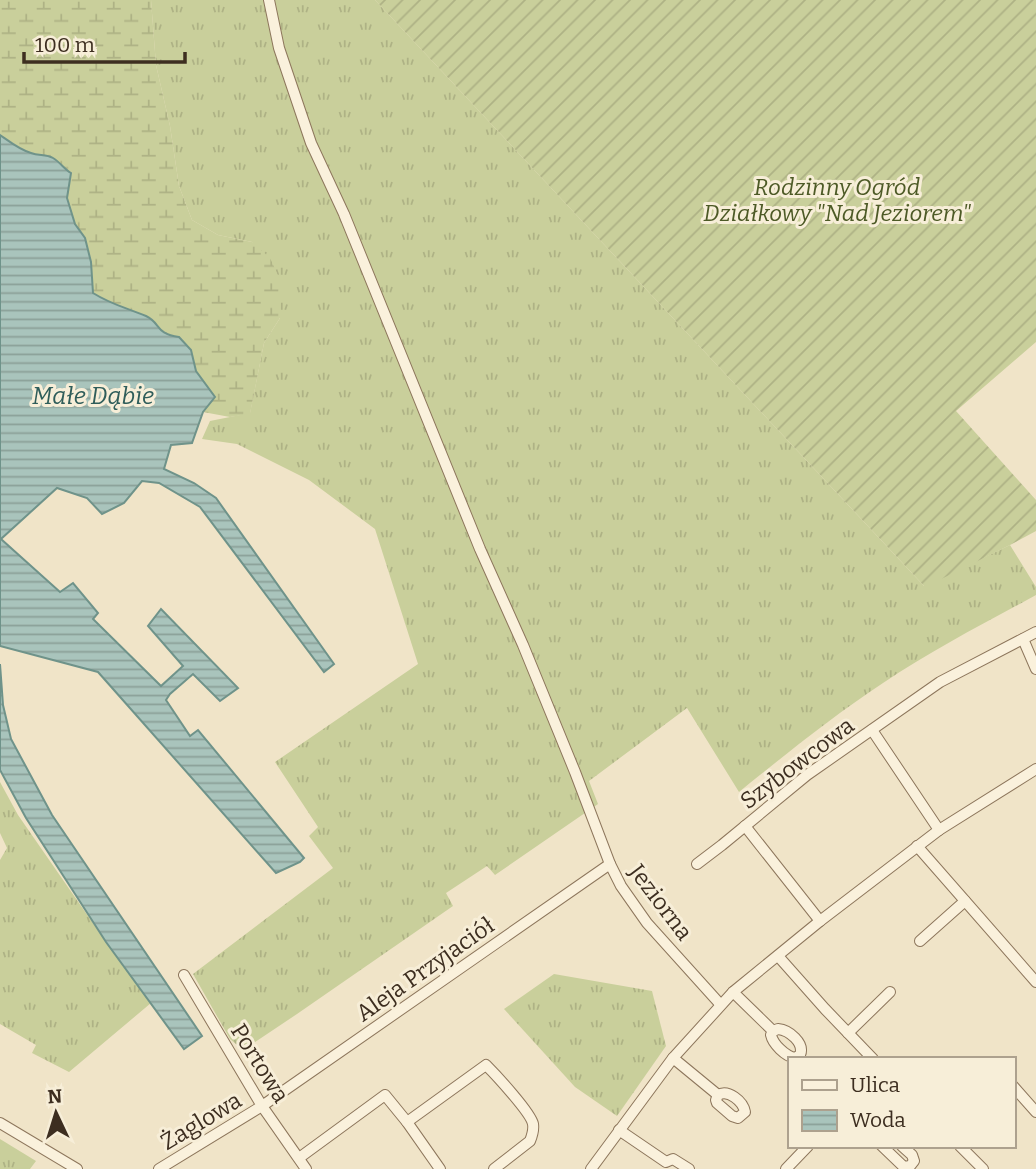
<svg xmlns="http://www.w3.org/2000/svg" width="1036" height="1169" font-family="Bitter,serif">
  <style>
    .grass { fill: url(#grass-tufts) }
    .wetland { fill: url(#wetland-marsh) }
    .garden { fill: url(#garden-furrows) }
    .water { fill: url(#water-rules); stroke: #6f938a; stroke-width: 2 }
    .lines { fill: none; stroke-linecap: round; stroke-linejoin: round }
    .street-casing { stroke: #8d765c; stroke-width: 12 }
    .street { stroke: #faf1dc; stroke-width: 10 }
    .labels { text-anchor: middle; stroke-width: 6; stroke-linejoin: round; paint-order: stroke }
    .park-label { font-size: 23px; font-style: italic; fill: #4d5a26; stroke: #f7eed8 }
    .street-label { font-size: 23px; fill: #3d2e20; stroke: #f7eed8 }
    .water-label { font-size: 24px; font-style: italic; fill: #2f5d5a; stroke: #f7eed8 }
  </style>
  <defs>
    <pattern id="grass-tufts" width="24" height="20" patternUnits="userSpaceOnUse" patternTransform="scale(1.75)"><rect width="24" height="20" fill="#c9cf9b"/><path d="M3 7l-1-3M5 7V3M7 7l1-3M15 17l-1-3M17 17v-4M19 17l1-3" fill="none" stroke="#aeb285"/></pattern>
    <pattern id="wetland-marsh" width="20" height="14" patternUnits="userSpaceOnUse" patternTransform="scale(1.75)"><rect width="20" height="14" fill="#c9cf9b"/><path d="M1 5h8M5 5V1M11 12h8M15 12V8" fill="none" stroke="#aeb285"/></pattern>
    <pattern id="garden-furrows" width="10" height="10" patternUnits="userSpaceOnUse" patternTransform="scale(1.75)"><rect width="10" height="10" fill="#c9cf9b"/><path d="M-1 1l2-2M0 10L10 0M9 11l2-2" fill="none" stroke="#aeb285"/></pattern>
    <pattern id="water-rules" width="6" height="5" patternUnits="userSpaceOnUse" patternTransform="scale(1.75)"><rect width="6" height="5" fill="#a9c4bc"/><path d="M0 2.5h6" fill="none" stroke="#8ba098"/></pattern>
  </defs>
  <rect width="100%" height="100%" fill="#f0e4c8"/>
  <g class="grass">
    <path d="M151 0H375L924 586 1010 545 1036 587V595C985 623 932 650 883 683 833 716 786 754 739 792L687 708 589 781 598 804 495 875 487 866 446 893 453 906 297 1014 243 1050 230 1039 193 974 333 868 309 836 318 827 275 762 418 664 375 529 309 480 237 444 202 439 210 421 250 413 264 343 280 318 252 242 218 235 192 220 179 186 170 126 156 65Z"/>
    <polygon points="0,782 18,815 106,942 151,1003 69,1072 32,1053 36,1045 0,1024 0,860 7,848 0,833"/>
    <polygon points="554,974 652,991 666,1046 617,1116 575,1087 504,1009"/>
    <polygon points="0,1139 36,1161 30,1169 0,1169"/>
  </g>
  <polygon class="wetland" points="0,0 151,0 156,65 170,126 179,186 192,220 218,235 252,242 270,258 282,284 280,318 264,343 250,414 230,417 203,412 168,335 160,330 150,318 101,318 41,155 29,153 0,135"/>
  <polygon class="garden" points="375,0 1036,0 1036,342 956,411 1036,500 1036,531 1010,545 925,587"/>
  <g class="water">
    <path d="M0 135C10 142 20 150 31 153 39 156 46 154 53 158 60 162 64 169 71 173L67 198 75 224 85 238 91 262 93 293C112 305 127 308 146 316 161 323 155 334 179 337L191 350 196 371 215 397 203 412 192 443 171 445 164 469 194 483 216 498 334 664 324 672 200 507 159 483 142 481 124 503 102 514 87 498 57 488 1 539 60 592 73 583 98 613 93 619 161 686 183 666 148 626 161 609 238 688 220 701 193 674 170 694 166 700 190 736 198 730 304 858 300 862 276 873 98 672 0 646Z"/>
    <polygon points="0,664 3,705 11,739 52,815 202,1036 184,1049 106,942 26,818 0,770"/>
  </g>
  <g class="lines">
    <defs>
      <g id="street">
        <polyline points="269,0 279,48 311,143 344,214 480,549 523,645 575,772 610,864 621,886 647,923 720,1004"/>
        <polyline points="1023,639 1036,669"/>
        <polyline points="872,730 939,830"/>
        <polyline points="745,826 820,921"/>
        <polyline points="917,846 1036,982"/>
        <polyline points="697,864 722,845 807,775 940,682 1036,632"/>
        <polyline points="920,941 965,901"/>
        <polyline points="778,956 825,1009 873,1059"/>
        <polyline points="184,975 262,1106 306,1169"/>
        <path d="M733 992 773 1031 771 1035C773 1044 785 1056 795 1058L800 1055C805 1043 789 1030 778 1029L773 1031"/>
        <polyline points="848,1033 890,992"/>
        <path d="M673 1058 718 1095 716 1100 717 1103 732 1116 738 1118 745 1112C743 1101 728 1089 718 1095"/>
        <polyline points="1013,1086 1036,1112"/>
        <path d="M407 1122 486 1065C496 1075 531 1113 533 1124 534 1130 532 1136 530 1141L494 1169"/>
        <polyline points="0,1123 77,1169"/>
        <polyline points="619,1130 666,1162 673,1159 689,1169"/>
        <polyline points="882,1146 904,1167 910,1166 914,1161 912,1155 902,1146"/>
        <polyline points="960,1146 983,1169"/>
        <polyline points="299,1158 385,1095 407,1122 440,1169"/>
        <polyline points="159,1169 262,1106 610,864"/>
        <polyline points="591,1169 673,1058 733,992 820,921 939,830 1036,769"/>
        <polyline points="786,1169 808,1146"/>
      </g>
    </defs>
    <use href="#street" class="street-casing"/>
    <use href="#street" class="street"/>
  </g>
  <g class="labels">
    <g class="park-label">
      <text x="837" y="195">Rodzinny Ogród<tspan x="837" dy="26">Działkowy "Nad Jeziorem"</tspan></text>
    </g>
    <g class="street-label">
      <text transform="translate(797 763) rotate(-37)" y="8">Szybowcowa</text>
      <text transform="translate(661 902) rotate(53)" y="8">Jeziorna</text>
      <text transform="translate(425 969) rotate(-35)" y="8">Aleja Przyjaciół</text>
      <text transform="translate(260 1063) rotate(58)" y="8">Portowa</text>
      <text transform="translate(201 1121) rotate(-31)" y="8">Żaglowa</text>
    </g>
    <g class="water-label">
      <text x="93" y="404">Małe Dąbie</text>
    </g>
  </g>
  <rect x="788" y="1057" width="228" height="91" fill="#f7eed8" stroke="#ada18e" stroke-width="2"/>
  <rect x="802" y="1080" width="35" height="10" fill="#faf1dc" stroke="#ada18e" stroke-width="2"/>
  <text x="850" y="1092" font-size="21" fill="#3d2e20">Ulica</text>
  <rect x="802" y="1110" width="35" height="21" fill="url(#water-rules)" stroke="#ada18e" stroke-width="2"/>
  <text x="850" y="1127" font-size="21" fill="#3d2e20">Woda</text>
  <g transform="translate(56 1113) rotate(356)" stroke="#f7eed8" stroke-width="5" paint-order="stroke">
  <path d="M0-5L12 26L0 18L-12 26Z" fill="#3d2e20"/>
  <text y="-10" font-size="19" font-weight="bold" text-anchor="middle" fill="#3d2e20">N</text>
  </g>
  <path d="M24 52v10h161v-10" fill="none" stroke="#3d2e20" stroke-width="3.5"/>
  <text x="35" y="52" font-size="21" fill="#3d2e20" stroke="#f7eed8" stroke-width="5" paint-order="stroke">100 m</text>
</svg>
